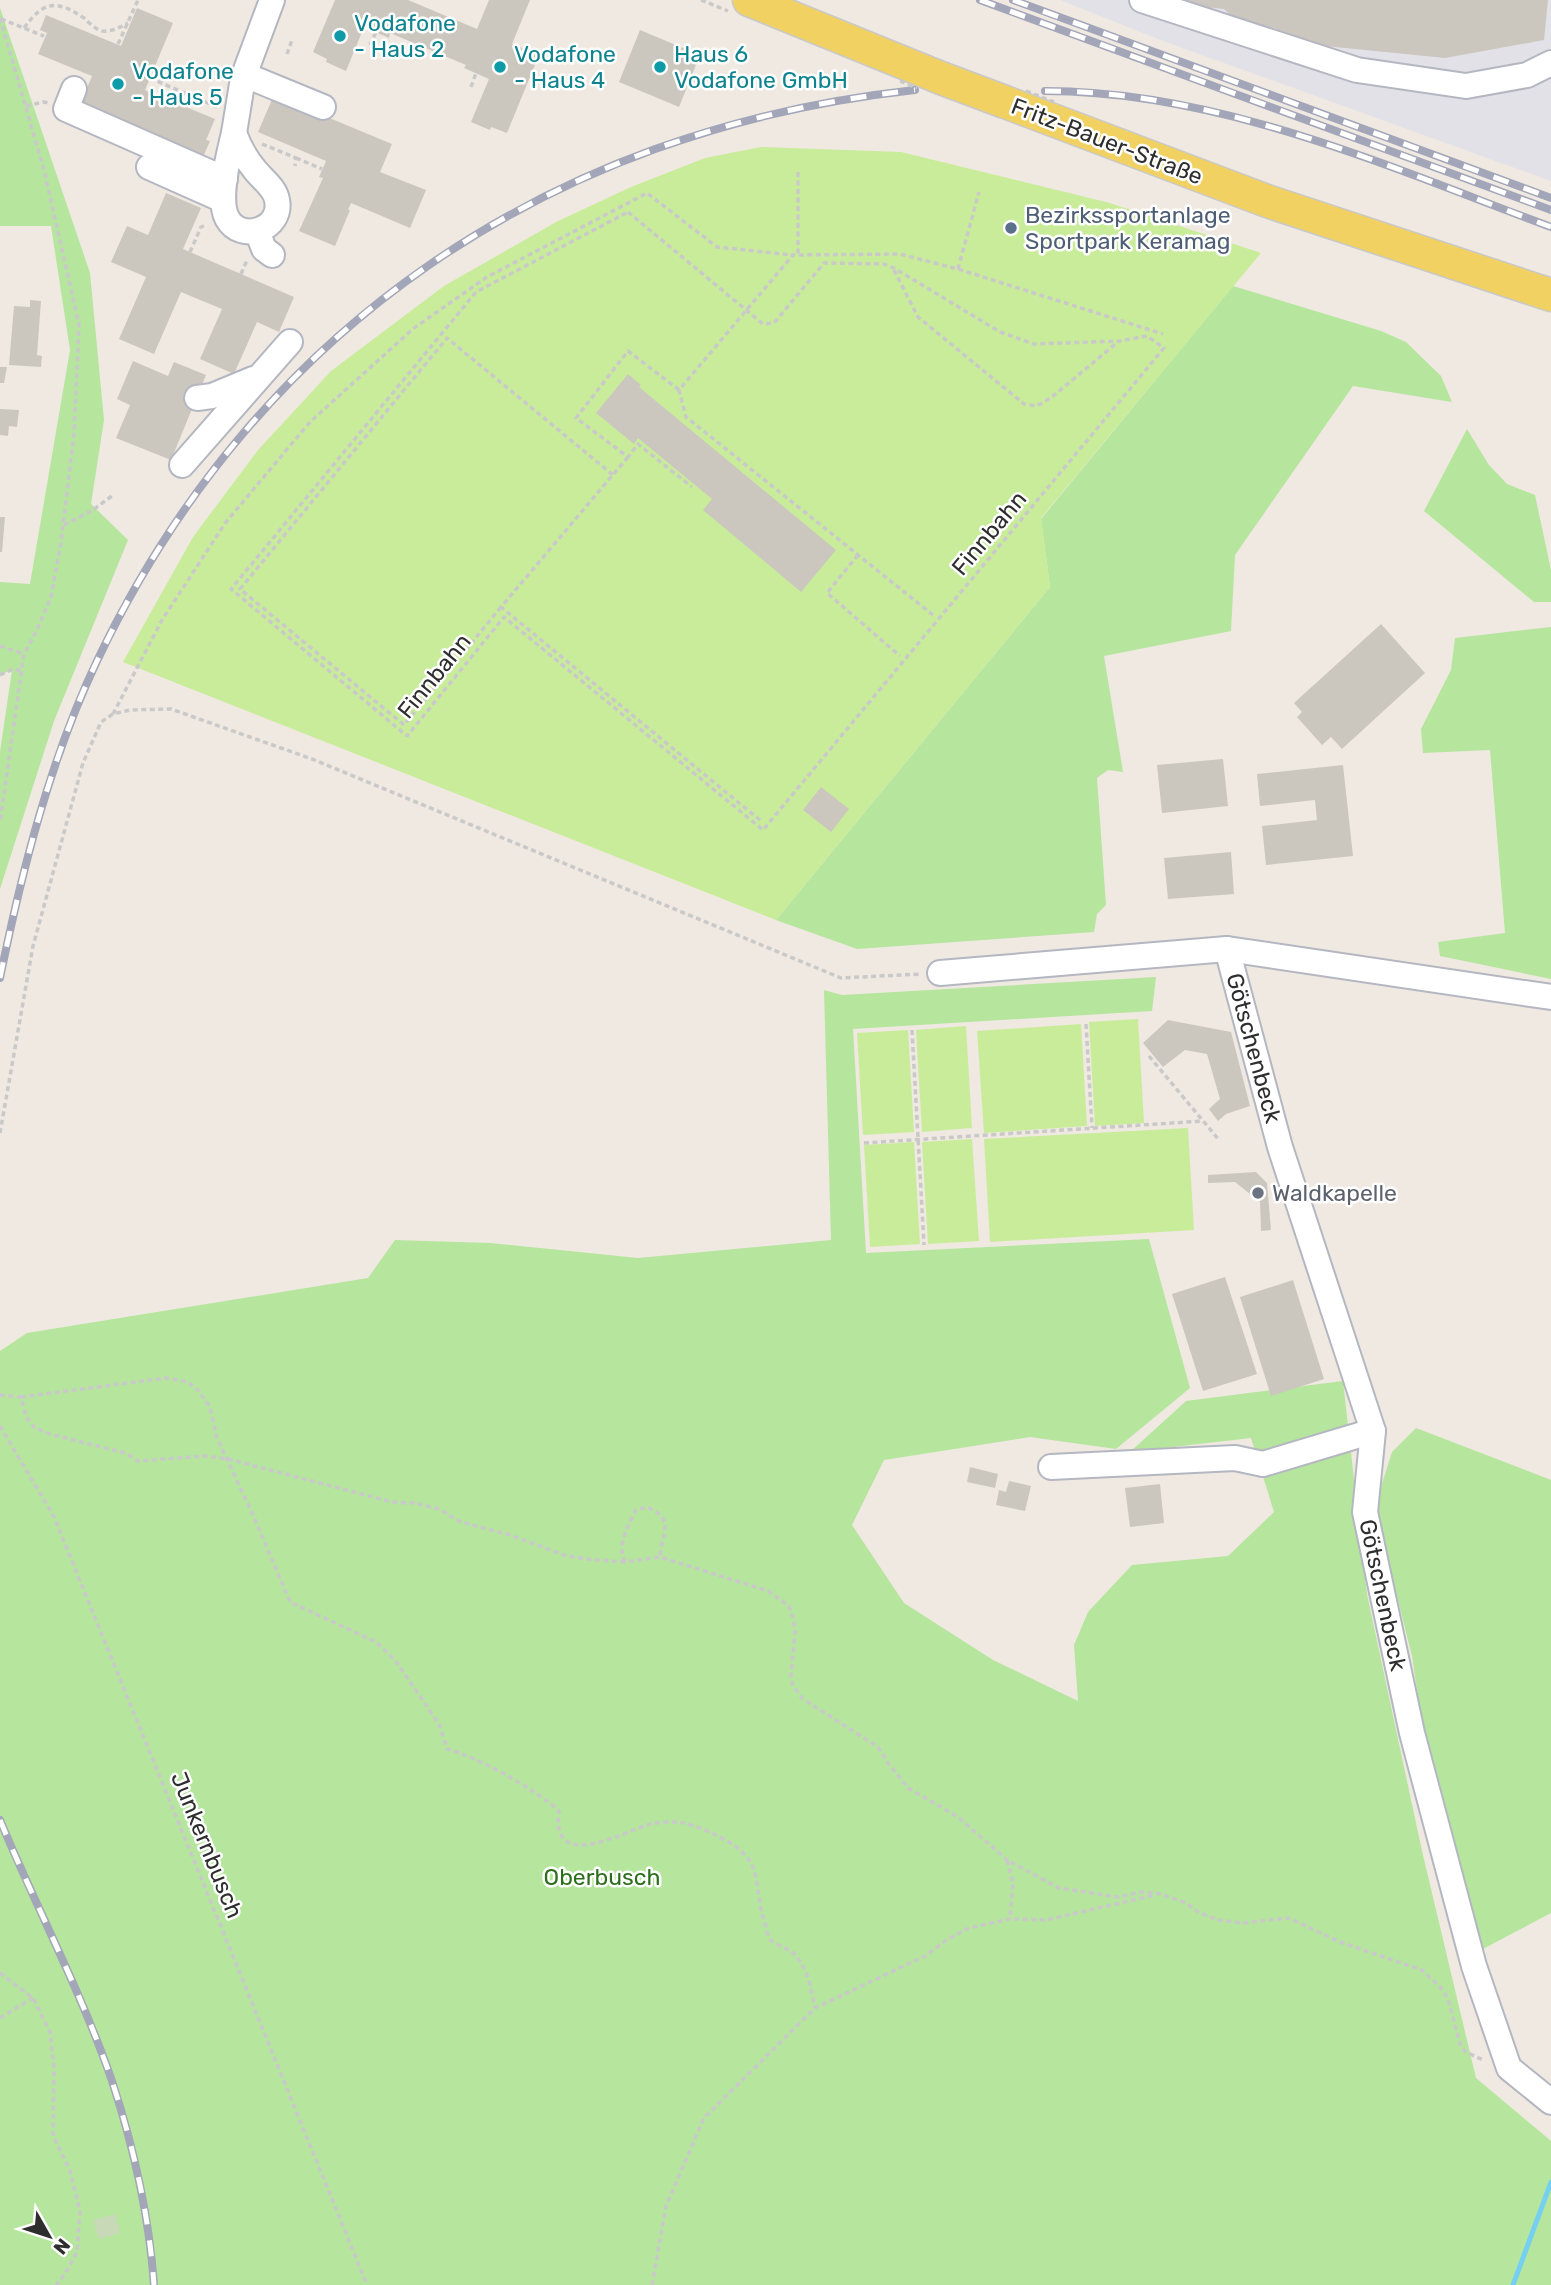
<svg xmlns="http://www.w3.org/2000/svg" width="1551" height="2285" font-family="Rubik,sans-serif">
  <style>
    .industrial { fill: #e3e1e8 }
    .green { fill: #b6e59e }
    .cemetery { fill: #c8d9b8 }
    .pitch { fill: #c9ec9a }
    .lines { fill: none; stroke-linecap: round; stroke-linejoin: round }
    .stream { stroke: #75cff0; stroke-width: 5 }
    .building { fill: #cbc7bf }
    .minor-casing { stroke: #b4b7c1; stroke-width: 28 }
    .major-casing { stroke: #c9c9c9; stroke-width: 35 }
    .path { stroke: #c9c9c9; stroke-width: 3.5; stroke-dasharray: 5 3.5; stroke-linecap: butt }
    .minor { stroke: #fff; stroke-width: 24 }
    .major { stroke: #f2d163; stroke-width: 32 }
    .rail-casing { stroke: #a3a6b8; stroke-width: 8 }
    .rail { stroke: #fff; stroke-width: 5; stroke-dasharray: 16; stroke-linecap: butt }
    .major-bridge-casing { stroke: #c9c9c9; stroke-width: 35; stroke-linecap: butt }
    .path-bridge { stroke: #c9c9c9; stroke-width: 3.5; stroke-dasharray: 5 3.5; stroke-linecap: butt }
    .major-bridge { stroke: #f2d163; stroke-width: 32 }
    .culture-dot { fill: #0f9aa8; stroke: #fff; stroke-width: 2.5 }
    .service-dot { fill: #5c6f8a; stroke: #fff; stroke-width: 2.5 }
    .worship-dot { fill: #6b7280; stroke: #fff; stroke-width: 2.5 }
    .labels { text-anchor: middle; stroke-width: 5; stroke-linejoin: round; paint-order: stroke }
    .culture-label { font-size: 23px; fill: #0d838f; stroke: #fff; text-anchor: start }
    .street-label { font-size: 23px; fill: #2e2e2e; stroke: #fff }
    .service-label { font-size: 23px; fill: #4e5e75; stroke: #fff; text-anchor: start }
    .worship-label { font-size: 23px; fill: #5b616d; stroke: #fff; text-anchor: start }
    .park-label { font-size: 23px; fill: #2c6e1b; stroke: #fff }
  </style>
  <rect width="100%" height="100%" fill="#efe9e1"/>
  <polygon class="industrial" points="1060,0 1551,0 1551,181 1163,41"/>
  <g class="green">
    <polygon points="0,8 90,273 104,420 91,504 128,540 54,721 0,889 0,752 12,670 0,675 0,582 30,584 70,350 51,226 0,226"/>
    <polygon points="1233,286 1381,331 1406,342 1441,376 1452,402 1353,386 1235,555 1231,631 1104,656 1123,772 1108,770 1097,778 1106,905 1097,914 1094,932 857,949 776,920 1050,587 1041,519"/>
    <polygon points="1467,429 1489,465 1507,484 1535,495 1551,570 1551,602 1534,602 1424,511"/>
    <polygon points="1551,627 1551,979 1440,956 1438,942 1505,933 1490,750 1423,753 1421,729 1451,670 1455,638"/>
    <polygon points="1156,977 1152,1011 853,1029 866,1253 1149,1239 1190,1388 1116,1449 1030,1437 884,1460 852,1525 904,1603 993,1660 1078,1701 1074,1645 1088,1612 1132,1565 1228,1556 1274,1512 1251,1438 1130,1452 1186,1401 1343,1381 1367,1594 1422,1851 1476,2078 1551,2141 1551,2285 0,2285 0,1351 27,1333 368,1278 395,1240 490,1243 638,1258 831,1240 824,990 842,995"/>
    <polygon points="1416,1428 1551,1480 1551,1913 1479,1951 1431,1784 1412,1656 1388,1561 1378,1531 1380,1490 1392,1452"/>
  </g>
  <polygon class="cemetery" points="115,2214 120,2233 99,2239 93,2220"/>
  <g class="pitch">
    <polygon points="761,147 901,152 1110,203 1261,253 1041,518 1050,587 776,920 123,662 193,537 258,450 331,371 444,286 558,221 631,187 705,158"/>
    <polygon points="1138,1019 1144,1123 1095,1126 1089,1022"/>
    <polygon points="1081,1024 1087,1126 984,1133 977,1031"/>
    <polygon points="966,1026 972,1128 922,1132 916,1030"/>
    <polygon points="908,1030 914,1132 863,1135 857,1033"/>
    <polygon points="1188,1128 1194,1230 990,1242 984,1139"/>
    <polygon points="972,1139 979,1241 928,1244 922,1142"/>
    <polygon points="914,1142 920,1244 870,1247 864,1145"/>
  </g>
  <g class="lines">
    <polyline class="stream" points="1513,2285 1551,2182"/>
  </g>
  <g class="building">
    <polygon points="335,0 408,0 477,29 489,0 530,0 512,44 539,55 507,133 491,127 490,130 471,122 489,79 464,68 466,65 390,33 389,38 364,27 346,71 326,62 327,59 313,52"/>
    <polygon points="1180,0 1548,0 1544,40 1445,58 1295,43 1275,28 1240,24 1224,9 1186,5"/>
    <polygon points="137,8 173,23 145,90 215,119 206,140 210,141 203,157 80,105 92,76 38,54 47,33 40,30 46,15 121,46"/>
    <polygon points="640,30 700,55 679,107 619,82"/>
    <polygon points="274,95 392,144 380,172 426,190 410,228 351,203 348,210 350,210 335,246 299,231 323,178 319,177 326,161 258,132"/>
    <polygon points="166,193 201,208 183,249 294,297 279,332 257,322 234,374 200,359 222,309 181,292 154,354 119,339 146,277 111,262 127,226 148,235"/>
    <polygon points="30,300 41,301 37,355 42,356 41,367 9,365 14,306 30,307"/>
    <polygon points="133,361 168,376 174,362 206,375 171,460 116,438 130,405 117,399"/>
    <polygon points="0,367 7,367 4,383 0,383"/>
    <polygon points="628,374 641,385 639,387 836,550 801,592 703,510 712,499 638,438 634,444 596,413"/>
    <polygon points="0,409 19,410 17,427 9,426 8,436 0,435"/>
    <polygon points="0,517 5,517 2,552 0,552"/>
    <polygon points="1381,624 1425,673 1342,749 1331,737 1322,745 1297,717 1302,712 1294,703"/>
    <polygon points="1223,759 1228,806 1162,813 1157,765"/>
    <polygon points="1343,765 1353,856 1266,865 1262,826 1317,820 1315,800 1260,806 1257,774"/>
    <polygon points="821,787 849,809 831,832 803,810"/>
    <polygon points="1231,852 1234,894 1168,899 1164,858"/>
    <polygon points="1168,1020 1231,1032 1250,1106 1226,1114 1218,1121 1209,1109 1220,1099 1207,1054 1185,1050 1163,1067 1143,1043"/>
    <polygon points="1256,1172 1267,1183 1271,1230 1261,1231 1260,1202 1235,1182 1208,1183 1208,1175"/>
    <polygon points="1225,1277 1257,1374 1203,1391 1172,1294"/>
    <polygon points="1293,1280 1324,1379 1271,1396 1240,1297"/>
    <polygon points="970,1467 998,1474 995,1488 967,1482"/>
    <polygon points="1009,1481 1031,1486 1025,1511 996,1505 999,1490 1006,1492"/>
    <polygon points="1160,1484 1164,1523 1130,1527 1125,1488"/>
  </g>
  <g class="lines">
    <defs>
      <g id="minor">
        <polyline points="1142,0 1357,70 1466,86 1527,75 1551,63"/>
        <polyline points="245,75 323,107"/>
        <polyline points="74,89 66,109 225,179"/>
        <path d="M234 133C239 147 245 158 255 170 263 180 275 188 277 200 283 229 241 244 227 218 217 198 229 154 234 133Z"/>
        <polyline points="234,133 243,78 272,0"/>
        <polyline points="149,167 223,200"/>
        <polyline points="257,231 264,249 272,255"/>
        <polyline points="197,398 212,396 253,379"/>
        <polyline points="182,465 290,342"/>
        <polyline points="1227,949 1280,1147 1373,1431 1365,1512 1412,1733 1474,1966 1509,2068 1551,2102"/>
        <polyline points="940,973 1227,949 1551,997"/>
        <polyline points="1051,1467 1235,1458 1263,1464 1373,1431"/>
      </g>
      <g id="major">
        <polyline points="749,0 941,78"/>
        <polyline points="1005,102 1267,201 1551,295"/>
      </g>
    </defs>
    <use href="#minor" class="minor-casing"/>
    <use href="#major" class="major-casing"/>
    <g class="path">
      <polyline points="701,0 728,11"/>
      <polyline points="0,18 44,170 79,325 74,433 61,542 51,597 36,632 24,654 0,822"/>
      <polyline points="1,19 44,36"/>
      <path d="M24 28C44 0 57 0 84 18 89 23 95 29 102 31 112 32 120 27 128 23"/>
      <polyline points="118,44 138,0"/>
      <polyline points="370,45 376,32"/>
      <polyline points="287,54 292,40"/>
      <polyline points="150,78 219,108"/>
      <polyline points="690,79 713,89"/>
      <polyline points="471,87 476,73"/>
      <polyline points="26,106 44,102 48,103"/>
      <polyline points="262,144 296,158 295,166"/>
      <polyline points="296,158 322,169"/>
      <polyline points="798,172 798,254"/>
      <polygon points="628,212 763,324 774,323 824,263 884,264 894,268 1000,332 1034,344 1120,341 1147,336 1164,348 763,830 504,617 407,736 231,589 476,292"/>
      <polyline points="190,252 201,227 206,225"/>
      <polyline points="958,269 979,192"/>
      <polyline points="894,270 918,317 1024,404 1037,406 1052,397 1119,341"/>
      <polyline points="241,274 247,260"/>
      <polyline points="679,390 628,351 576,418 628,457 638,444 692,487"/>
      <polyline points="628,457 501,607 761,821"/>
      <polyline points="64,525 93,510 113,495"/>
      <polyline points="858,555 827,593 900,656"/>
      <polyline points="501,607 404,725 240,589 447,338 613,475"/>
      <polyline points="933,615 686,417 679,390 793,255 900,254 958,269 1163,334"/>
      <polyline points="0,646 24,654"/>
      <polyline points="0,675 13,669 22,671"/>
      <polyline points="113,714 162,620 226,522 310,422 414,328 487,277 647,193 717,247 793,255"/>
      <polyline points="1086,1024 1092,1128"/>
      <polyline points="912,1030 924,1245"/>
      <polyline points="1149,1056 1219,1140"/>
      <polyline points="0,1133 33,946 83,763 101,722 113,714 130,710 171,709 312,759 841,978 922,974"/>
      <polyline points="864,1143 1203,1121"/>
      <polyline points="0,1395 21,1397 26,1417 35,1428 50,1434 125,1453 138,1461 205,1456 228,1459 392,1502 414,1503 439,1509 461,1522 510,1535 564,1555 586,1559 625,1562 660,1557 768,1591 789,1606 793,1618 795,1631 791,1675 793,1686 803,1699 878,1747 888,1763 908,1788 958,1817 1007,1860 1059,1888 1118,1897 1141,1892 1161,1894 1186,1903 1198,1912 1218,1920 1243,1923 1289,1918 1340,1942 1422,1970 1443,1990 1449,2003 1461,2047 1466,2052 1483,2060"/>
      <path d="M21 1397 166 1378 188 1382 198 1390 210 1407 217 1438 253 1515 290 1602 376 1642 395 1660 439 1724 447 1749C478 1757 535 1789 559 1811 550 1872 620 1834 647 1825 656 1822 674 1821 684 1823 706 1829 745 1845 753 1868 759 1884 758 1903 764 1920 766 1926 767 1936 771 1940 777 1946 788 1948 794 1954 808 1967 811 1990 815 2008"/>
      <polyline points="0,1426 54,1517 367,2285"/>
      <path d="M625 1562C616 1546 629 1524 636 1510L647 1507C676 1520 662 1532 660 1557"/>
      <polyline points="1007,1860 1013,1883 1010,1919"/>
      <polyline points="0,1973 33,1998 50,2032 54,2068 53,2136 70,2170 80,2211 77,2252 65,2274 56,2285"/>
      <polyline points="0,2018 33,1998"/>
      <polyline points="652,2285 666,2206 704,2118 815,2008 925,1956 948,1939 969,1928 1010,1919 1046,1920 1155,1895"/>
    </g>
    <use href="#minor" class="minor"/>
    <use href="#major" class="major"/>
    <defs>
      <g id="rail">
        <polyline points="980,0 1551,210"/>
        <polyline points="1013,0 1551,198"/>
        <path d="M1045 91C1221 91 1389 167 1551 227"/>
        <path d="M0 978C22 870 50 760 97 661 255 328 551 129 915 90"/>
        <path d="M0 1820C36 1907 81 1991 112 2081 134 2148 149 2215 154 2285"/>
      </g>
    </defs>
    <use href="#rail" class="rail-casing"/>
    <use href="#rail" class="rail"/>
    <defs>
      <polyline id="major-bridge" points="941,78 1005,102"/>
    </defs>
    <use href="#major-bridge" class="major-bridge-casing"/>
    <g class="path-bridge">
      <polyline points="900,81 917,88"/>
      <polyline points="1026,91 1054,102"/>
    </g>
    <use href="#major-bridge" class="major-bridge"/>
  </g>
  <g class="culture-dot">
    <circle cx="340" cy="36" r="7"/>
    <circle cx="500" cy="67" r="7"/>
    <circle cx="660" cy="67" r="7"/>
    <circle cx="118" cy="84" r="7"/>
  </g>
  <circle class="service-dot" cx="1011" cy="228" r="7"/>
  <circle class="worship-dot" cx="1258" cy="1193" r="7"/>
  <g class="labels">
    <g class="culture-label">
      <text x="354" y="31">Vodafone<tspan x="354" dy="26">- Haus 2</tspan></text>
      <text x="514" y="62">Vodafone<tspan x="514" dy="26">- Haus 4</tspan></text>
      <text x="674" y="62">Haus 6<tspan x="674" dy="26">Vodafone GmbH</tspan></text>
      <text x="132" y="79">Vodafone<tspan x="132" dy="26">- Haus 5</tspan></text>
    </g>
    <g class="street-label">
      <text transform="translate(1107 141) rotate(21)" y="8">Fritz-Bauer-Straße</text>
      <text transform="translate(989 533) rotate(-50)" y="8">Finnbahn</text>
      <text transform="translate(434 676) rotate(-51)" y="8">Finnbahn</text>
      <text transform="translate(1254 1048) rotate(75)" y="8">Götschenbeck</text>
      <text transform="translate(1383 1595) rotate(78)" y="8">Götschenbeck</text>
      <text transform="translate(207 1845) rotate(68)" y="8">Junkernbusch</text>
    </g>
    <g class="service-label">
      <text x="1025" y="223">Bezirkssportanlage<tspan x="1025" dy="26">Sportpark Keramag</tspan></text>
    </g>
    <g class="worship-label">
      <text x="1272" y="1201">Waldkapelle</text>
    </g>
    <g class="park-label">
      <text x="602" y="1885">Oberbusch</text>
    </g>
  </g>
  <g transform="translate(49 2236) rotate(129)" stroke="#ffffff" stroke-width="5" paint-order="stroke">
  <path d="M0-5L12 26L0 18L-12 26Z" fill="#2e2e2e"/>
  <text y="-10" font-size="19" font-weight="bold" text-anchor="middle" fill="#2e2e2e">N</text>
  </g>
</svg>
